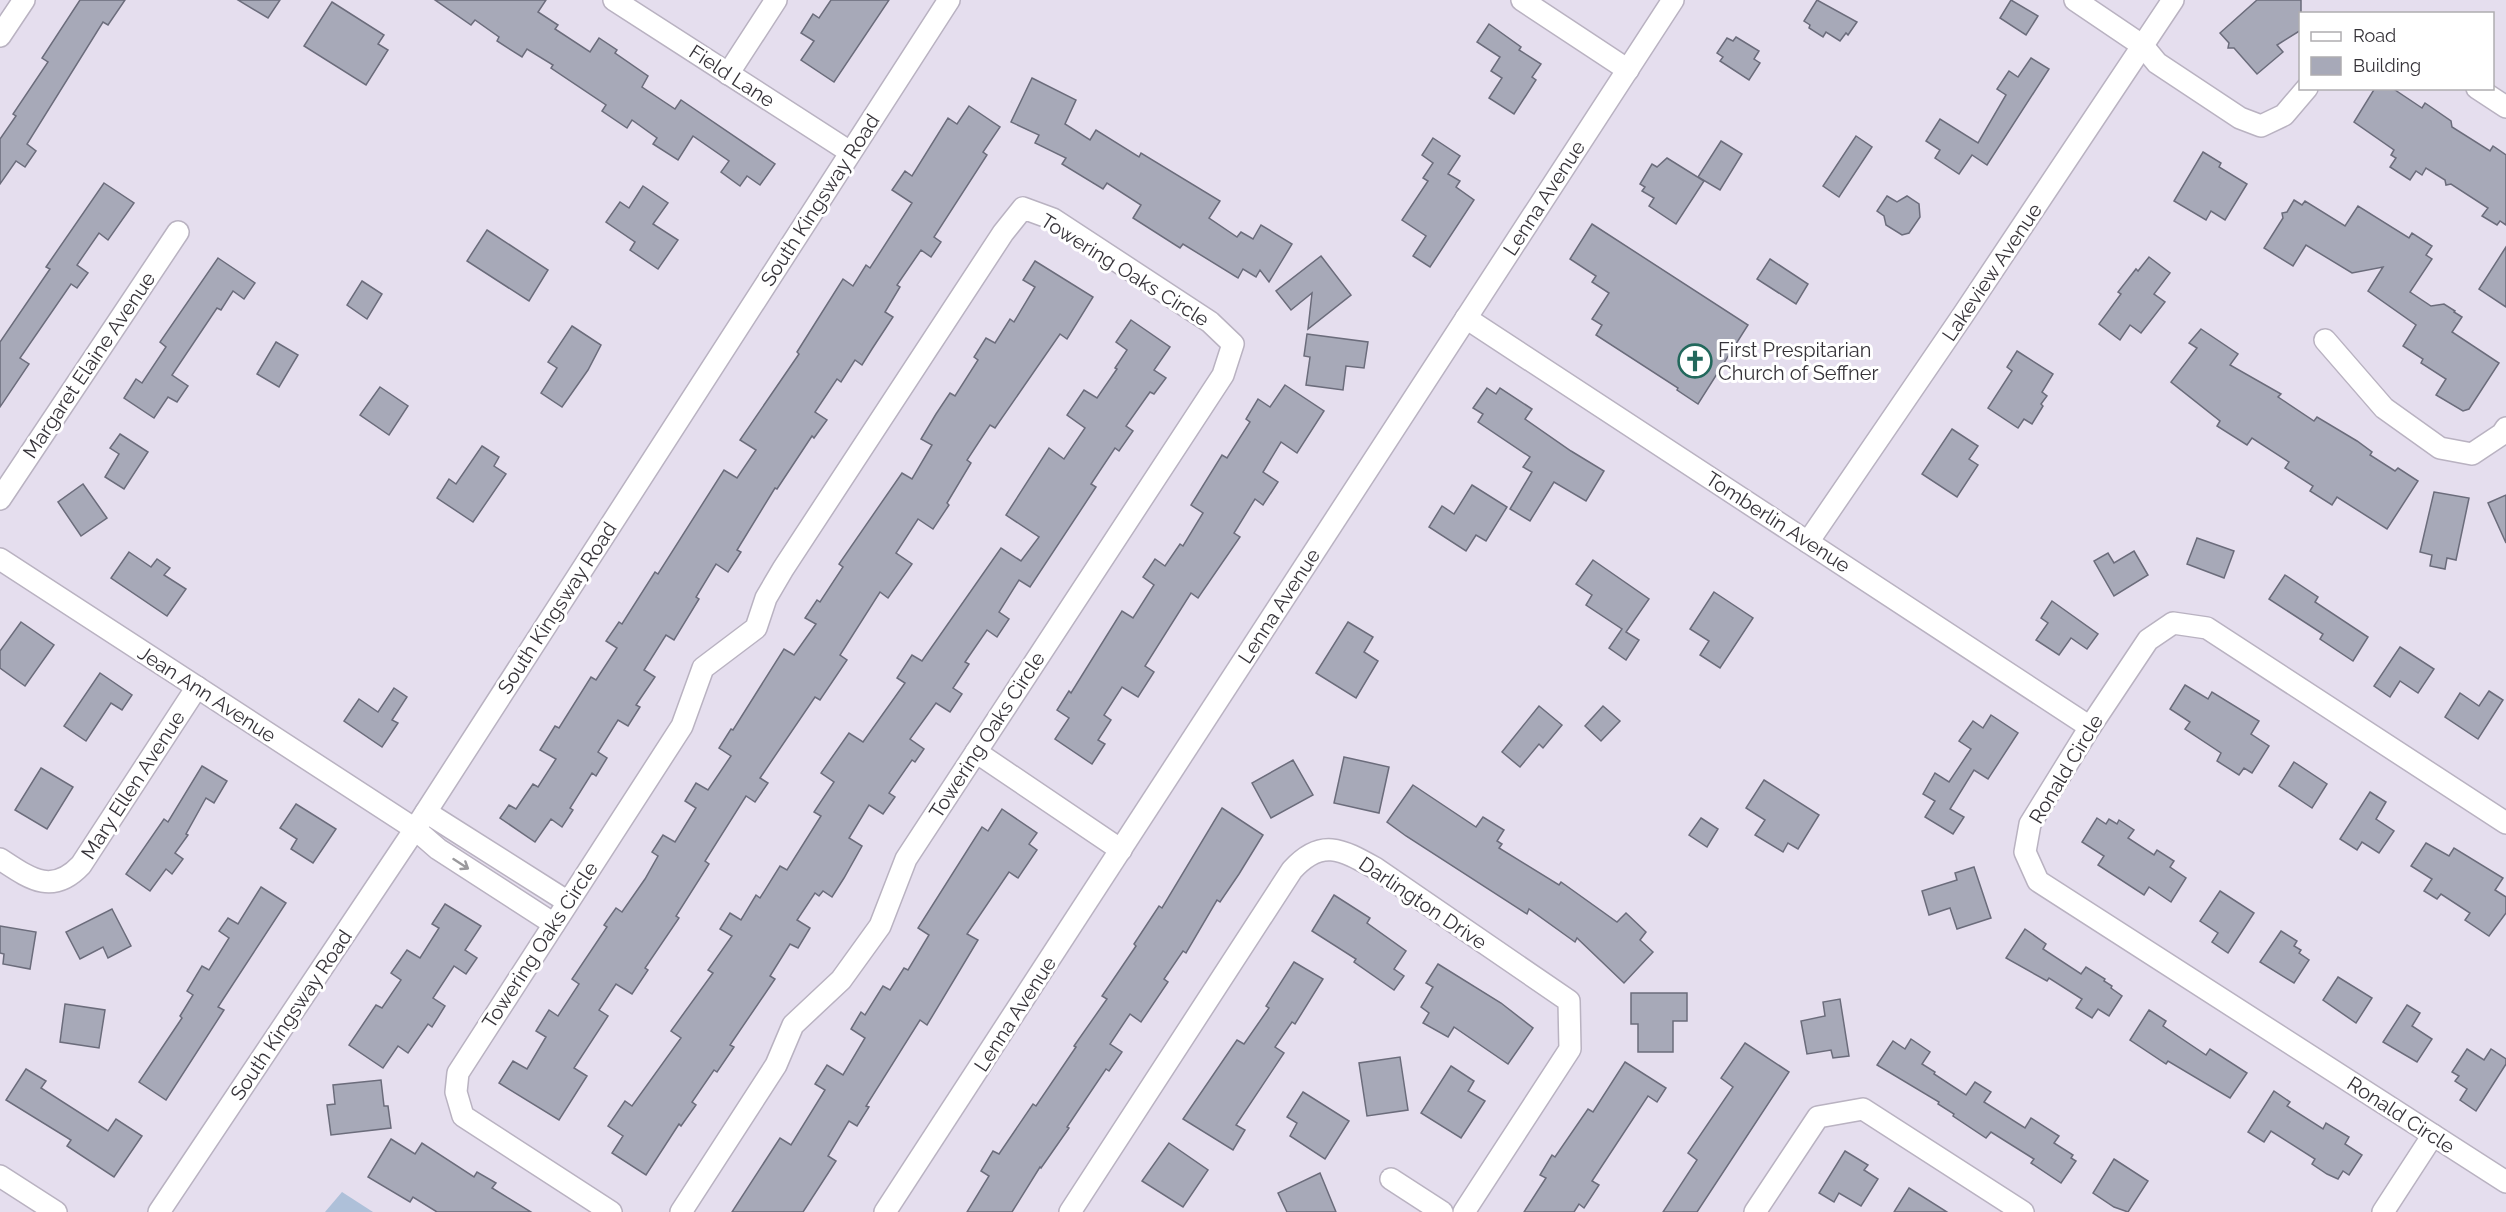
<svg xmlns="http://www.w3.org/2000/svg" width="2506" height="1212" font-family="Raleway,sans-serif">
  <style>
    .water { fill: #aec0d9 }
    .building { fill: #a7a9b8; stroke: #6b6c7b; stroke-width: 1.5 }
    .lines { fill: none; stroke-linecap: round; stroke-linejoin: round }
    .minor-casing { stroke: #b9b2c1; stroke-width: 24 }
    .minor { stroke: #fff; stroke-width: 21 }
    .oneway { stroke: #9a999c }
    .labels { text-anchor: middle; stroke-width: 6; stroke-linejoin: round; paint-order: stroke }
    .street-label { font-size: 20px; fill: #363339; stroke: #fff }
    .poi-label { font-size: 20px; fill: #363339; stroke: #fff; text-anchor: start }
  </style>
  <rect width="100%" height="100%" fill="#e5deee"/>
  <polygon class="water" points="342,1192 373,1212 325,1212"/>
  <g class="building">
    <polygon points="80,0 125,0 108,25 103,22 27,144 36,151 25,167 16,161 0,184 0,139 16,116 13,114 48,62 42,58"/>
    <polygon points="238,0 280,0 268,18"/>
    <polygon points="435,0 546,0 538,12 558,25 555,29 590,52 599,38 617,50 615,53 648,76 642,87 675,109 681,100 775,164 760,185 747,176 740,186 721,172 729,161 693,136 678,160 653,144 657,138 632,120 627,128 602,111 606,105 551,68 553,65 527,49 522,57 497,41 499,37 475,20 471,25"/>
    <polygon points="831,0 889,0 834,82 801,60 814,41 801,33 813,14 819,18"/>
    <polygon points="1817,0 1857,22 1848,35 1846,33 1840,41 1826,32 1823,37 1809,28 1810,25 1804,21"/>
    <polygon points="2011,0 2038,16 2026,35 2000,18"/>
    <polygon points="2257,0 2301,0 2301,30 2277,45 2283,52 2257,74 2234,48 2228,48 2229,43 2220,33"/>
    <polygon points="332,2 384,35 378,44 388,50 366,85 304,46"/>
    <polygon points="1489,24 1521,47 1519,50 1541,64 1532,77 1536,80 1514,114 1489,98 1502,78 1491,71 1500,57 1477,42"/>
    <polygon points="1736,37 1759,51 1754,59 1760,63 1749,80 1720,61 1723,57 1717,53 1727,38 1733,41"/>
    <polygon points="2031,58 2049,69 1987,165 1972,155 1959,174 1935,158 1940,150 1926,141 1940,119 1978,143 2006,95 1997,89 2009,71 2018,77"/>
    <polygon points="1032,78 1076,100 1065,124 1090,140 1096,130 1139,157 1141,153 1220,201 1209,218 1237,237 1241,232 1253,239 1261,225 1292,244 1269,282 1260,270 1256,277 1243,269 1238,278 1183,244 1180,248 1133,218 1141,205 1107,183 1103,189 1062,164 1066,158 1035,143 1039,135 1011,122"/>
    <polygon points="2375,88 2392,88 2422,108 2425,103 2451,121 2452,127 2490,151 2493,146 2506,155 2506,225 2500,221 2497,225 2482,216 2488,208 2451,184 2446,185 2445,180 2426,168 2422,175 2416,171 2410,180 2390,167 2396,158 2391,155 2394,150 2354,122"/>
    <polygon points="969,106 1000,127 983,152 987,155 934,237 941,242 931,257 921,250 897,285 900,287 885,312 893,317 872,349 862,365 855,360 841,382 837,379 815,412 827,420 814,438 812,436 777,489 775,488 737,550 741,552 728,572 716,564 696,597 699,599 674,640 666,635 644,670 655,677 636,705 640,707 628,726 618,720 598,752 607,758 596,776 592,773 570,808 573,810 562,827 551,819 535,842 500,818 509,805 516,809 533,784 538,787 556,759 540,750 555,726 559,728 591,677 596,680 617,648 606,641 619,622 622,624 655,572 658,574 724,470 737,478 756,450 740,440 799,354 797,352 843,279 853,286 866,265 870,268 912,203 892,190 905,171 912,176 948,118 957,124"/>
    <polygon points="1856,136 1872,147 1839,197 1823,186"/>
    <polygon points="1433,138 1460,156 1448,174 1460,181 1456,187 1474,200 1430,267 1413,256 1426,236 1402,220 1428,181 1423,178 1433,163 1422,155"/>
    <polygon points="1721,141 1742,154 1720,190 1698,177"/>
    <polygon points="2203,152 2221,163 2219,167 2247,184 2225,220 2211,211 2206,220 2174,201"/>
    <polygon points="1667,158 1704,181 1676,224 1649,206 1654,198 1642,191 1645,187 1640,184 1652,164 1657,167"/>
    <polygon points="104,183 134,203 108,240 99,233 77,265 88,273 77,288 71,284 20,358 29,364 0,407 0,342 50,269 46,267"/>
    <polygon points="643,186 668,203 653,224 678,240 658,269 630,250 635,242 606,222 620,202 629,208"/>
    <polygon points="1887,196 1897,202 1907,196 1919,204 1920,217 1909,233 1902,235 1886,225 1884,216 1877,211"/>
    <polygon points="2294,200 2302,205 2305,201 2345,226 2358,206 2409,238 2412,233 2432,246 2426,255 2432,259 2410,292 2431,306 2444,304 2455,311 2454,312 2462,317 2452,332 2499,363 2469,409 2463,411 2436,395 2446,379 2421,363 2423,359 2403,346 2416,325 2368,291 2383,267 2352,273 2306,245 2293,266 2264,248 2283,218 2282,213 2287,212"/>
    <polygon points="1592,224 1748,325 1698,404 1677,390 1678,388 1596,335 1602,325 1592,319 1609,293 1592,282 1596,276 1570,259"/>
    <polygon points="487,230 548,270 529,301 467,261"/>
    <polygon points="2506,247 2506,307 2479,289"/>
    <polygon points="1321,256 1351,295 1308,329 1312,293 1291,310 1276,291"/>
    <polygon points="2149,257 2170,273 2154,294 2165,302 2141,333 2130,325 2120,340 2099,324 2121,294 2118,292 2136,269 2138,271"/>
    <polygon points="218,258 255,283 244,299 233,291 221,310 217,308 172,375 188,386 177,402 168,397 154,418 124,398 136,379 142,383 166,347 160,342"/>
    <polygon points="1770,259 1808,284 1796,304 1757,279"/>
    <polygon points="1035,261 1093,297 1067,339 1060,334 995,428 990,425 967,460 971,463 947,503 949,505 933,529 918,519 896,553 912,564 888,598 880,592 840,655 847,660 820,700 815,697 760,778 768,783 755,802 746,796 705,861 709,864 676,916 679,918 645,968 648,970 632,994 616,984 599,1010 608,1016 574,1068 587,1076 559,1120 499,1083 513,1061 527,1069 546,1037 536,1031 549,1010 558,1016 579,984 572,979 607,927 604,925 616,908 622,912 645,879 658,856 652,852 663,835 675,842 696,808 685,801 696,783 708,790 731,756 719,748 731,729 733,730 784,649 794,655 816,624 805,618 817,600 820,602 843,567 839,564 902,473 912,479 932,445 921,439 936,414 950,393 955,396 978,360 974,357 986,338 995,343 1010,319 1014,322 1035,287 1023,280"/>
    <polygon points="362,281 382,294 367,319 347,305"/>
    <polygon points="1131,320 1170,347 1154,370 1166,378 1154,394 1150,392 1126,426 1133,431 1119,451 1115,448 1091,484 1096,487 1030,587 1019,580 999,612 1009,619 997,637 987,630 965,662 969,664 953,688 962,694 950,712 936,703 910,739 924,749 915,762 912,760 889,793 895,797 883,814 869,805 849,838 862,846 844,878 832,897 823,891 819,896 815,893 797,920 810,928 798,948 790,944 770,976 775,979 730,1045 734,1047 717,1072 714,1070 692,1102 696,1105 681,1126 679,1124 646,1175 612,1153 623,1136 608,1126 625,1101 632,1106 681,1038 671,1031 713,973 708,970 732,936 720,929 730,913 741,920 756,895 760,898 780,866 787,870 821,816 814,812 834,782 821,773 849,733 863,742 905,683 897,678 912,655 922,661 1001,548 1021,561 1039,537 1006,515 1049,448 1064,459 1085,428 1067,415 1084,390 1097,398 1117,369 1115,368 1127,350 1116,342"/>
    <polygon points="572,326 601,345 588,370 562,407 541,393 557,368 548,362"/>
    <polygon points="2201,329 2238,354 2230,365 2281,394 2278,397 2314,421 2317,417 2357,441 2372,452 2370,455 2395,471 2398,468 2418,481 2387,529 2337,497 2332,505 2310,491 2313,486 2285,468 2289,462 2252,438 2247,445 2217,426 2220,421 2171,382 2197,348 2189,343"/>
    <polygon points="1307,334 1368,342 1364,368 1346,366 1343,390 1306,385 1310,357 1304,356"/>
    <polygon points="276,342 298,355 279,387 257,374"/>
    <polygon points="2017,351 2053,374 2042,392 2047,396 2041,404 2043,406 2032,424 2024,419 2018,428 1988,408 2012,371 2007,367"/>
    <polygon points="1285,385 1324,411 1297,453 1281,442 1263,472 1278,482 1263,505 1255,499 1234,533 1240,537 1198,598 1191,593 1145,666 1154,672 1138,697 1122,687 1104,715 1111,720 1098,740 1105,744 1092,764 1055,739 1069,718 1057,710 1069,691 1071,693 1122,611 1133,618 1154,585 1143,577 1155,559 1165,566 1180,544 1183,546 1203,513 1191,505 1222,455 1227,458 1250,422 1246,419 1258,399 1270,407"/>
    <polygon points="380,387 408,406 389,435 360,415"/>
    <polygon points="1487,388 1496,394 1500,388 1532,409 1525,419 1571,451 1604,471 1586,501 1554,482 1530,521 1510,509 1532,472 1523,467 1530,457 1478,422 1483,414 1473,408"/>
    <polygon points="1952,429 1978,446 1969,459 1978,465 1957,497 1922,474"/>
    <polygon points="120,434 148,452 124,489 105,477 119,454 110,448"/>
    <polygon points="482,446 499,457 494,466 506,474 473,522 437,498 449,479 456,484"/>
    <polygon points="83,484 107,518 81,536 58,502"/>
    <polygon points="1472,485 1507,507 1486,541 1476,535 1466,551 1429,527 1442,506 1454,514"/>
    <polygon points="2434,492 2469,498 2456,560 2447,558 2445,569 2430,566 2432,555 2420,552"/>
    <polygon points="2506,495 2506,543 2488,503"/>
    <polygon points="2197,538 2234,551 2224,578 2187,564"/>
    <polygon points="2134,551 2148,575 2114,596 2094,561 2108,553 2114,563"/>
    <polygon points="129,552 151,567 157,559 170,568 164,575 186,589 167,616 111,578"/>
    <polygon points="1593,560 1649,599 1626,632 1639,640 1626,660 1609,648 1622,629 1586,605 1592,595 1576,584"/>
    <polygon points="2285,575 2318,597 2315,602 2368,637 2353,661 2320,639 2323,634 2269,599"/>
    <polygon points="1714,592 1753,618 1720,668 1700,655 1709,641 1690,629"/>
    <polygon points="2052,601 2098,634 2087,649 2071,638 2059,655 2036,640 2048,623 2041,618"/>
    <polygon points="21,622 54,645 25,686 0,668 0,651"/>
    <polygon points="1348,622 1373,637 1364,652 1378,661 1356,698 1316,673"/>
    <polygon points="2400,647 2434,669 2418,693 2400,681 2390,697 2374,686"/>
    <polygon points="100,673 132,695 122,710 111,703 86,741 64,726"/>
    <polygon points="2185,685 2208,699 2212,692 2259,721 2251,734 2269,746 2252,773 2244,768 2239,775 2217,761 2221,753 2185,729 2190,722 2170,709"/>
    <polygon points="394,688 407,697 392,720 398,723 382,747 344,721 359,699 378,712"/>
    <polygon points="2489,691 2503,700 2478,739 2445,717 2460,693 2479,706"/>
    <polygon points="1539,706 1562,725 1543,748 1539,744 1520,767 1502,752"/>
    <polygon points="1603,706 1620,721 1601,741 1585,726"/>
    <polygon points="1991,715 2018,733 1988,779 1974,770 1950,809 1964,817 1953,834 1925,817 1935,801 1923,794 1935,773 1949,782 1971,749 1959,741 1973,721 1983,728"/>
    <polygon points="1344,757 1389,767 1379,813 1334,803"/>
    <polygon points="1293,760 1313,795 1271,818 1252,783"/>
    <polygon points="2294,762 2327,784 2312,808 2279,786"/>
    <polygon points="202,766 227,781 214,803 206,798 186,834 188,835 175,853 183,859 172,874 166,869 150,891 126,874 164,819 168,822"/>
    <polygon points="41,768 73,787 47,829 15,810"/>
    <polygon points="1764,780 1819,815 1798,849 1788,843 1783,852 1755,835 1765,820 1746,808"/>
    <polygon points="1413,785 1476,827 1483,817 1504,830 1497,841 1502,844 1499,848 1559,885 1561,882 1617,922 1626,913 1646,932 1640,940 1653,952 1624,983 1577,938 1575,942 1529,909 1527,914 1406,836 1387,822"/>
    <polygon points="2370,792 2386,802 2376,819 2394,831 2379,853 2362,842 2357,850 2340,839"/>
    <polygon points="296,804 336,829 313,863 291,849 297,839 280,828"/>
    <polygon points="1222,808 1263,835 1239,874 1220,902 1217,900 1186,953 1183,951 1164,979 1168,982 1141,1022 1130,1014 1110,1044 1122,1052 1109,1071 1106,1069 1067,1127 1069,1128 1041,1168 1040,1167 1012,1212 967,1212 989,1176 981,1171 993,1151 999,1154 1033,1104 1036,1106 1076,1047 1074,1046 1107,999 1102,996 1136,946 1134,944 1159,906 1162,908"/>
    <polygon points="1002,809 1037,833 1029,844 1037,850 1018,878 1009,872 967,934 978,940 927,1025 920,1020 866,1106 869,1107 857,1126 849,1121 828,1156 836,1161 803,1212 732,1212 780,1138 791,1145 825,1090 815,1084 827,1065 843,1075 865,1038 851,1029 861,1012 865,1015 883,986 890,990 904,968 908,970 929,935 918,928 982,827 988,831"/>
    <polygon points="1701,818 1718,829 1707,847 1689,835"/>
    <polygon points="2097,818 2106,824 2109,819 2117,824 2119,820 2134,830 2128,838 2154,855 2157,850 2174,861 2170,867 2186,878 2171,902 2149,887 2144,895 2098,865 2104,856 2082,842"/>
    <polygon points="2426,843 2449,856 2454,848 2503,878 2495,890 2506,897 2506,913 2489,936 2465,920 2470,913 2441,894 2437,899 2424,891 2432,879 2411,866"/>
    <polygon points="1974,867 1991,918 1957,929 1950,908 1929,915 1922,891 1957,880 1955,873"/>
    <polygon points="261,887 286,903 218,1007 224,1010 166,1100 139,1082 182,1018 180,1016 193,995 187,991 202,966 209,970 229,938 219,931 228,918 238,924"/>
    <polygon points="2220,891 2254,913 2228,953 2212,942 2218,933 2200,921"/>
    <polygon points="1334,895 1370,918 1367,923 1406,951 1394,969 1404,976 1394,990 1354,962 1356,959 1312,931"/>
    <polygon points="445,904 481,926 465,950 477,958 466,974 454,966 433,998 445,1006 432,1027 428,1024 408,1053 398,1046 383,1068 349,1045 376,1005 382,1008 401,980 391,973 407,950 420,958 439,928 432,924"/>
    <polygon points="112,909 131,946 108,958 103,947 80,959 66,932"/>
    <polygon points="0,926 36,932 30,969 3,964 4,954 0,953"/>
    <polygon points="2025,929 2046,944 2043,949 2081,974 2086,967 2105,979 2104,981 2112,986 2111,988 2122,996 2109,1016 2098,1009 2092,1018 2076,1008 2082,999 2049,978 2047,981 2006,958"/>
    <polygon points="2281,931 2297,941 2294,946 2301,950 2299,953 2309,960 2294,983 2260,962"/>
    <polygon points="1294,962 1323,979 1295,1024 1292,1022 1275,1047 1284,1053 1236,1125 1245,1130 1233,1150 1183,1119 1237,1040 1244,1044 1269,1008 1266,1006"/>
    <polygon points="1438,964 1501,1003 1533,1028 1508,1064 1454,1027 1448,1037 1423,1023 1429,1013 1421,1007 1433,987 1426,983"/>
    <polygon points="2338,977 2372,998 2356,1023 2323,1000"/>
    <polygon points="1631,993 1687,993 1687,1021 1673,1021 1673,1052 1638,1052 1638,1024 1631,1024"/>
    <polygon points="1840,999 1849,1056 1833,1058 1831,1050 1807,1054 1801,1021 1825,1016 1823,1002"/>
    <polygon points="65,1004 105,1010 99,1048 60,1042"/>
    <polygon points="2407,1005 2420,1013 2412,1026 2432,1039 2417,1062 2383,1042"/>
    <polygon points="2149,1010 2166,1021 2163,1026 2206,1055 2210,1049 2247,1073 2230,1098 2168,1061 2166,1064 2130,1040"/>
    <polygon points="1911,1039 1930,1052 1922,1064 1935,1072 1934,1074 1966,1095 1975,1082 1991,1092 1984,1102 2025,1128 2031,1118 2059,1136 2054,1143 2073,1155 2071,1158 2076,1161 2061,1183 2031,1163 2034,1159 1991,1132 1986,1138 1953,1116 1954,1114 1938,1104 1939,1102 1877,1065 1893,1041 1905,1049"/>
    <polygon points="1745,1043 1789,1072 1697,1212 1663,1212 1697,1160 1688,1153 1733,1087 1721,1078"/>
    <polygon points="2467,1049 2484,1060 2491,1049 2506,1059 2506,1064 2476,1111 2460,1100 2467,1089 2455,1081 2459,1076 2452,1072"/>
    <polygon points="1400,1057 1408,1110 1367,1116 1359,1063"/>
    <polygon points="1625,1062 1666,1088 1657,1102 1648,1096 1592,1181 1599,1185 1584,1208 1579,1204 1574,1212 1524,1212 1546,1178 1540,1175 1552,1155 1555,1157 1588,1109 1593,1112"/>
    <polygon points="1451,1066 1474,1081 1468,1091 1485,1101 1461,1138 1421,1113"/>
    <polygon points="26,1069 46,1081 41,1088 108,1131 116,1119 142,1136 114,1177 67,1146 71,1140 6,1100"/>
    <polygon points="381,1080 384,1106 388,1106 391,1128 331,1135 327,1105 335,1104 333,1085"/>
    <polygon points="2274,1091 2290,1102 2287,1106 2323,1129 2326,1123 2349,1137 2345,1144 2362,1155 2349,1175 2343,1171 2338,1179 2327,1174 2312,1164 2315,1159 2271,1131 2264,1142 2248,1132"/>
    <polygon points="1303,1092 1349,1121 1325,1159 1290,1136 1297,1123 1287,1117"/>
    <polygon points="391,1139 415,1154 422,1143 474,1177 477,1172 496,1183 492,1188 531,1212 437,1212 413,1197 410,1202 368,1177"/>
    <polygon points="1169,1143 1208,1170 1183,1207 1142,1181"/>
    <polygon points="1845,1151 1868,1165 1864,1170 1878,1179 1861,1206 1839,1193 1834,1202 1819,1193"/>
    <polygon points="2114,1159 2148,1181 2128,1212 2114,1207 2093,1193"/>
    <polygon points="1320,1173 1336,1212 1287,1212 1278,1193"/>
    <polygon points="1909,1188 1947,1212 1894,1212"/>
  </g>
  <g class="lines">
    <defs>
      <g id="minor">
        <polyline points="614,0 850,152"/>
        <polyline points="1522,0 1628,70"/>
        <polyline points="2075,0 2143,46 2157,63 2240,118 2261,126 2284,115 2307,88"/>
        <polyline points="0,36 24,0"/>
        <polyline points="728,74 776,0"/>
        <polyline points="2477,88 2506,107"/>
        <polyline points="1466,318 2090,727"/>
        <polyline points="2325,340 2384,408 2440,448 2472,454 2502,434 2506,428"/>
        <polyline points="0,499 178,232"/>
        <polyline points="1808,542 1963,315 2173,0"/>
        <polyline points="0,559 415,829 438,849 554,924"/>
        <polyline points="976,752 1121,850"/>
        <polyline points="426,812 568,902"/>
        <polyline points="2506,823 2207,628 2173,623 2148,640 2090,727 2030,824 2025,852 2038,881 2506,1182"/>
        <path d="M0 859C29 878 52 896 81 865L197 687"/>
        <polyline points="0,1176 56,1212"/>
        <polyline points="1391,1179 1442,1212"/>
        <polyline points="159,1212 415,829 949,0"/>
        <polyline points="611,1212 463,1116 456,1092 458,1073 682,726 703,668 756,628 766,598 783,569 1003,233 1023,208 1053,219 1210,322 1233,344 1223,375 906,859 880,926 841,980 793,1025 776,1065 681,1212"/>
        <polyline points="885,1212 1673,0"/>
        <path d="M1070 1212 1292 870C1321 838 1341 849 1375 868L1569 1001 1570 1049 1464 1212"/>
        <polyline points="1755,1212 1818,1117 1863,1109 2023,1212"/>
        <polyline points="2383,1212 2433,1135"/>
      </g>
    </defs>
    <use href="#minor" class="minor-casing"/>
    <use href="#minor" class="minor"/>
  </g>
  <defs><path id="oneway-shaft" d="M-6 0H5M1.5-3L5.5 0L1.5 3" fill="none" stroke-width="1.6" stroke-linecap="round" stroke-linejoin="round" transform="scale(1.5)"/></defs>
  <use class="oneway" href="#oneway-shaft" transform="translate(461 864) rotate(33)"/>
  <defs>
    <symbol id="church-ring" viewBox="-11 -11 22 22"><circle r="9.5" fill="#fff" stroke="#22685c" stroke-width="1.5"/><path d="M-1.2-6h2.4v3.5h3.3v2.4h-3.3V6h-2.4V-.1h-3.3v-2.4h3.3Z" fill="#22685c"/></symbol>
  </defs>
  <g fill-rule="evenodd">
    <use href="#church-ring" x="1676" y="342" width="38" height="38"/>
  </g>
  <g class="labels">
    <g class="street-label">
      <text transform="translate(732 76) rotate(33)" y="7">Field Lane</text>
      <text transform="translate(1544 198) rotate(-57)" y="7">Lenna Avenue</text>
      <text transform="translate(820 200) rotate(-57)" y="7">South Kingsway Road</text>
      <text transform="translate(1125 270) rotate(32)" y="7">Towering Oaks Circle</text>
      <text transform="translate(1992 272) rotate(-56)" y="7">Lakeview Avenue</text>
      <text transform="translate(89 365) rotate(-56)" y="7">Margaret Elaine Avenue</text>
      <text transform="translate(1778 522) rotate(33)" y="7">Tomberlin Avenue</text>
      <text transform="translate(1279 606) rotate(-57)" y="7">Lenna Avenue</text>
      <text transform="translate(557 608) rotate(-57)" y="7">South Kingsway Road</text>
      <text transform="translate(207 694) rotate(33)" y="7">Jean Ann Avenue</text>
      <text transform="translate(987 735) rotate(-57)" y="7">Towering Oaks Circle</text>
      <text transform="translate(2066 769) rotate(-59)" y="7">Ronald Circle</text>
      <text transform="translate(133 785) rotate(-57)" y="7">Mary Ellen Avenue</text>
      <text transform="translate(1423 903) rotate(34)" y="7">Darlington Drive</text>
      <text transform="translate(540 945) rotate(-57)" y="7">Towering Oaks Circle</text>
      <text transform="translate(1015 1014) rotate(-57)" y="7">Lenna Avenue</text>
      <text transform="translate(291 1015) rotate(-56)" y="7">South Kingsway Road</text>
      <text transform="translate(2401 1115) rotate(33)" y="7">Ronald Circle</text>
    </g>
    <g class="poi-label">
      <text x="1718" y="357">First Prespitarian<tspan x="1718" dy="23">Church of Seffner</tspan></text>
    </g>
  </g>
  <rect x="2299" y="12" width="195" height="78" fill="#ffffff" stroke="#afadb0" stroke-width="1.5"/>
  <rect x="2311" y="32" width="30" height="9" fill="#ffffff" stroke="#afadb0" stroke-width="1.5"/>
  <text x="2353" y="42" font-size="18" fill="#363339">Road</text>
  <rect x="2311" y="57" width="30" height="18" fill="#a7a9b8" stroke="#afadb0" stroke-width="1.5"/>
  <text x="2353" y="72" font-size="18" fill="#363339">Building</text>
</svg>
